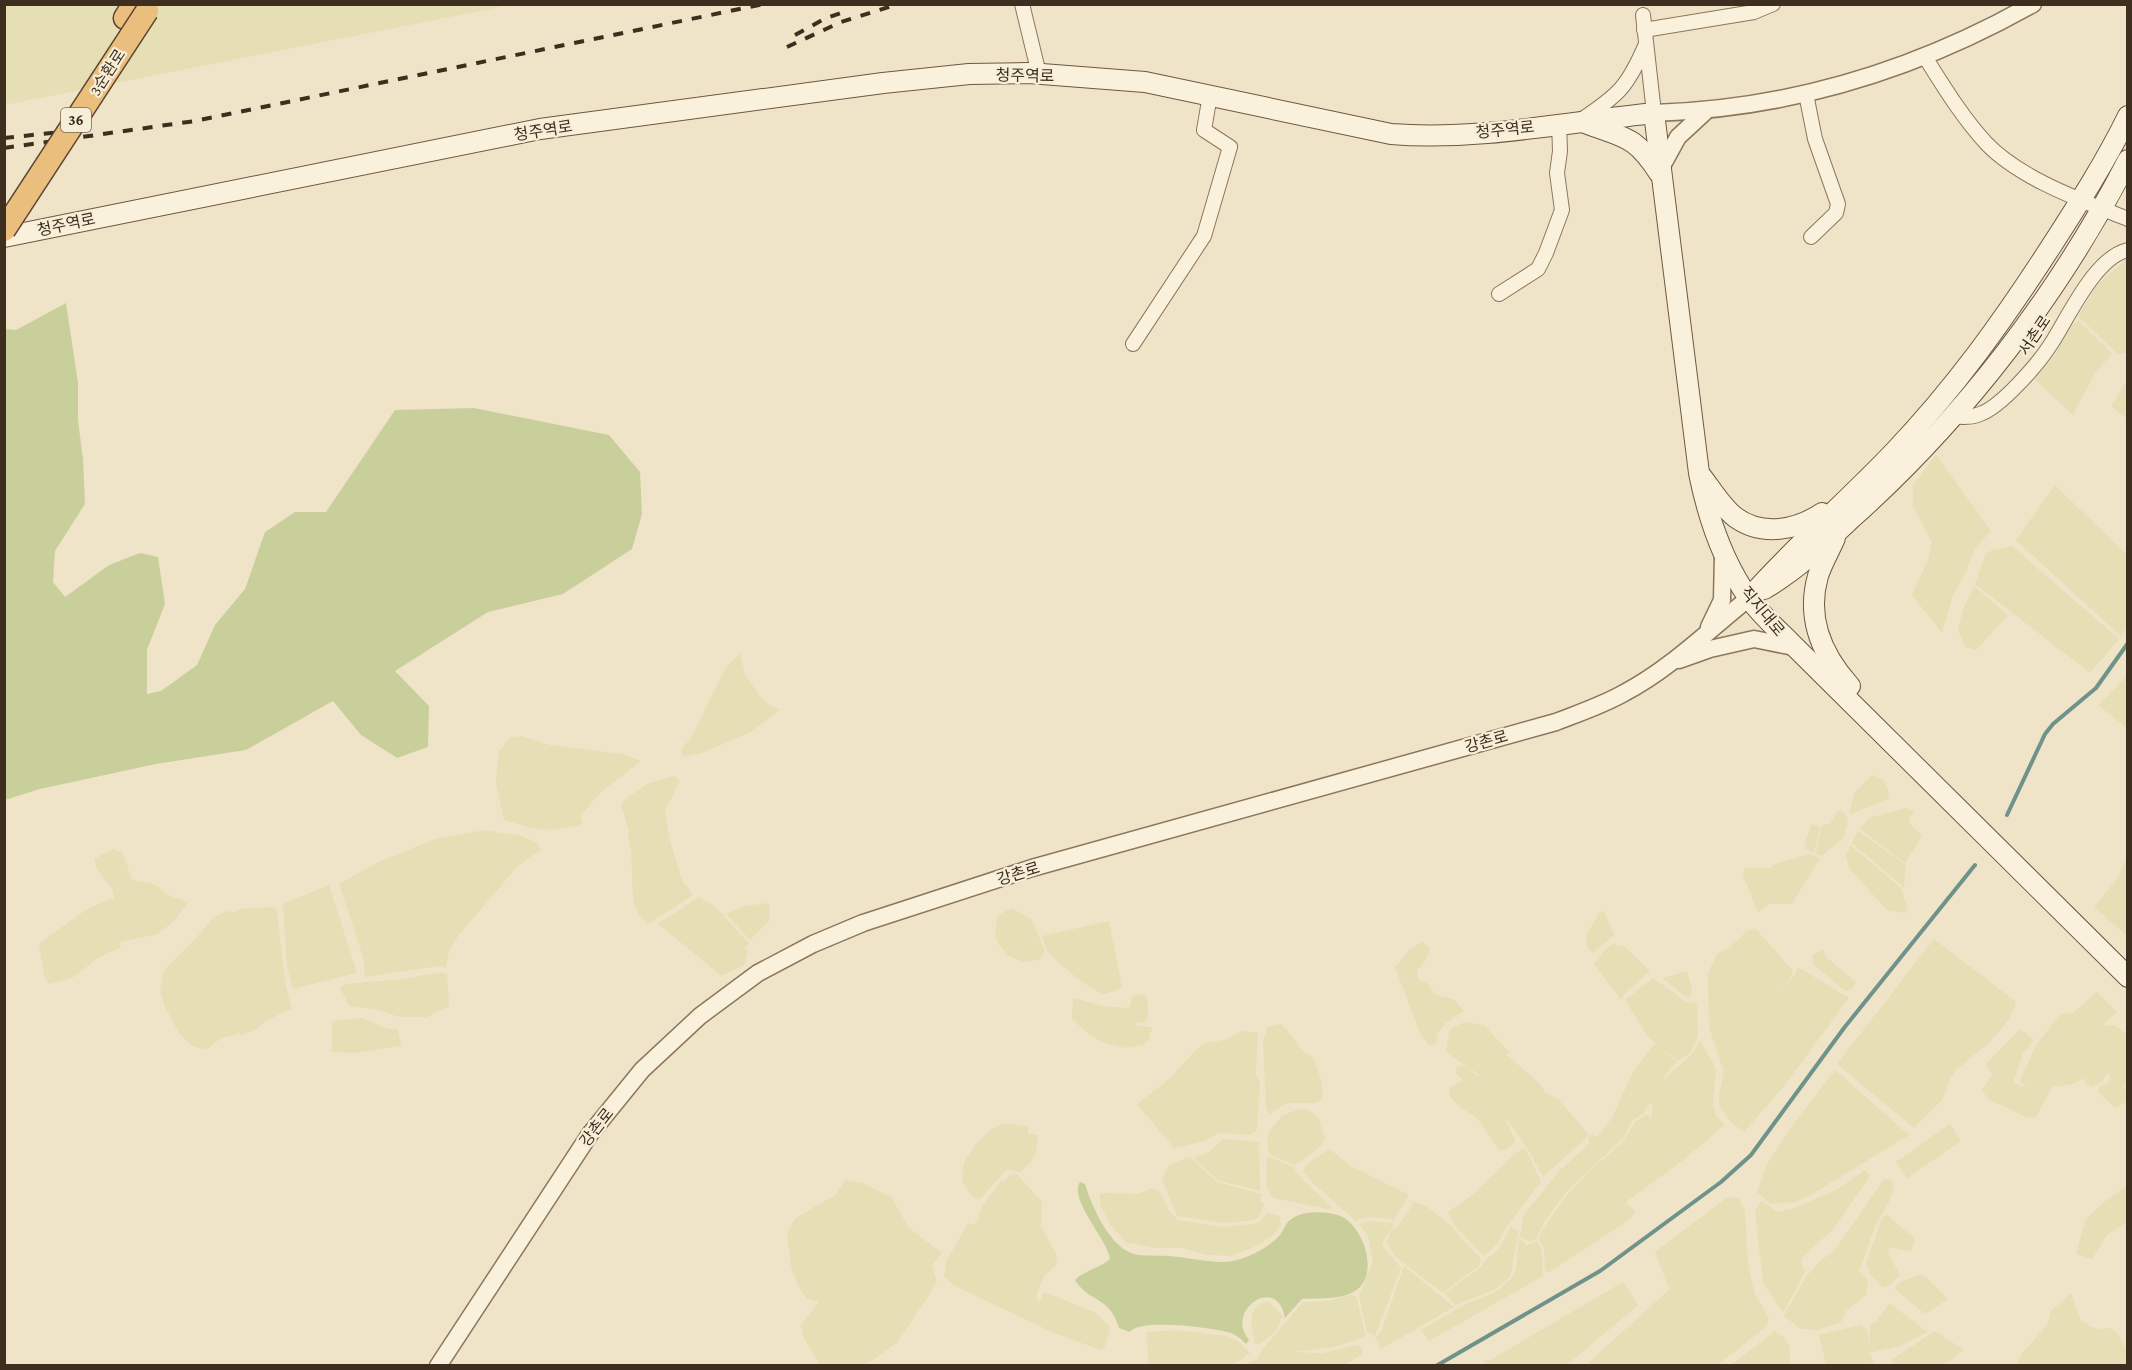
<svg xmlns="http://www.w3.org/2000/svg" width="2132" height="1370" font-family="'Crimson Pro','Noto Sans KR',serif">
  <style>
    .farmland { fill: #e6deb5 }
    .green { fill: #c9cf9b }
    .lines { fill: none; stroke-linecap: round; stroke-linejoin: round }
    .stream { stroke: #6f938a; stroke-width: 4 }
    .minor-casing { stroke: #8d765c; stroke-width: 16 }
    .tertiary-casing { stroke: #8d765c; stroke-width: 19 }
    .secondary-casing { stroke: #6f573f; stroke-width: 22 }
    .trunk-casing { stroke: #5b4430; stroke-width: 25 }
    .minor { stroke: #faf1dc; stroke-width: 14 }
    .tertiary { stroke: #faf1dc; stroke-width: 16 }
    .secondary { stroke: #faf1dc; stroke-width: 20 }
    .trunk { stroke: #eabe7c; stroke-width: 22 }
    .rail { stroke: #3d2e20; stroke-width: 4; stroke-dasharray: 10 10; stroke-linecap: butt }
    .trunk-bridge-casing { stroke: #5b4430; stroke-width: 25; stroke-linecap: butt }
    .trunk-bridge { stroke: #eabe7c; stroke-width: 22 }
    .labels { text-anchor: middle; stroke-width: 4.5; stroke-linejoin: round; paint-order: stroke }
    .shield { fill: #f7eed8; stroke: #756857; stroke-width: 1.5 }
    .shield-label { font-size: 15px; font-weight: bold; fill: #3d2e20 }
    .street-label { font-size: 16px; fill: #3d2e20; stroke: #f7eed8 }
  </style>
  <rect width="100%" height="100%" fill="#f0e4c8"/>
  <g class="farmland">
    <polygon points="4,5 510,5 5,105"/>
    <polygon points="2127,259 2127,353 2118,354 2078,316 2098,284"/>
    <polygon points="2079,321 2112,354 2096,371 2073,415 2034,379 2056,354 2070,325"/>
    <polygon points="2127,381 2127,419 2111,406"/>
    <polygon points="1936,455 1991,531 1974,549 1967,570 1953,595 1942,633 1912,595 1928,560 1932,542 1913,506 1913,485"/>
    <polygon points="2055,485 2127,555 2127,627 2121,636 2016,540"/>
    <polygon points="2012,546 2119,639 2090,673 1975,584 1985,555 1992,550"/>
    <polygon points="1974,586 2008,615 1976,650 1965,647 1958,630 1964,607"/>
    <polygon points="740,653 745,674 760,697 772,707 781,709 749,733 702,753 683,757 681,749 691,738 725,669"/>
    <polygon points="2127,676 2127,728 2098,705"/>
    <polygon points="521,736 550,745 622,754 641,761 601,792 580,816 583,822 579,826 546,830 528,827 504,820 496,783 499,751 511,737"/>
    <polygon points="1872,775 1883,779 1889,792 1888,799 1849,815 1854,793"/>
    <polygon points="674,776 680,781 665,811 669,838 682,880 693,895 648,924 639,915 633,900 631,850 628,838 629,832 621,805 624,800 649,783"/>
    <polygon points="1905,808 1914,812 1909,819 1910,824 1922,836 1905,863 1860,829 1869,818"/>
    <polygon points="1838,810 1845,813 1848,821 1843,839 1821,856 1816,853 1822,825 1830,824"/>
    <polygon points="1811,824 1820,827 1814,853 1804,847"/>
    <polygon points="485,830 521,836 536,842 541,849 518,866 458,936 449,951 446,968 439,966 365,977 363,957 339,884 378,862 435,839"/>
    <polygon points="1858,831 1906,865 1904,887 1852,843"/>
    <polygon points="1850,845 1901,888 1908,910 1905,913 1887,910 1849,868 1846,856"/>
    <polygon points="113,849 123,853 132,880 154,884 170,896 188,902 175,920 158,934 120,942 121,947 98,958 72,978 49,984 44,976 39,944 87,909 114,898 113,890 97,869 94,859"/>
    <polygon points="1810,854 1820,858 1792,904 1770,904 1758,912 1743,875 1745,868 1771,868 1775,864"/>
    <polygon points="2127,857 2127,936 2094,907 2118,878"/>
    <polygon points="329,885 357,973 293,989 287,966 283,904"/>
    <polygon points="699,897 717,908 749,944 744,948 748,951 744,965 722,976 658,924"/>
    <polygon points="767,903 770,907 769,921 750,940 726,914 744,906"/>
    <polygon points="267,907 277,909 285,983 292,1009 267,1020 254,1031 241,1035 238,1032 235,1035 221,1038 206,1050 192,1046 179,1033 165,1007 160,990 164,970 196,938 214,917 231,910 231,914 239,909"/>
    <polygon points="1012,908 1031,919 1045,951 1039,960 1024,962 1016,959 1008,955 998,944 995,933 998,915"/>
    <polygon points="1604,911 1614,935 1593,953 1587,947 1586,936 1599,913"/>
    <polygon points="1109,921 1122,988 1103,995 1078,979 1048,953 1042,936"/>
    <polygon points="1755,928 1793,971 1792,976 1773,997 1794,976 1798,967 1849,998 1784,1086 1744,1132 1732,1123 1720,1107 1719,1095 1724,1072 1709,1027 1708,973 1717,954 1729,948 1747,931"/>
    <polygon points="1934,939 2016,1002 2010,1018 1990,1042 1957,1069 1951,1077 1942,1100 1914,1128 1837,1064"/>
    <polygon points="1422,942 1430,948 1427,958 1417,971 1418,979 1428,984 1436,995 1454,999 1464,1011 1446,1023 1437,1033 1436,1043 1429,1045 1420,1033 1395,967 1409,950"/>
    <polygon points="1614,943 1618,947 1623,945 1650,971 1625,993 1621,1000 1594,964 1606,949"/>
    <polygon points="1824,950 1826,957 1856,982 1853,988 1847,991 1843,989 1813,964 1812,955"/>
    <polygon points="1687,971 1692,989 1689,999 1662,978"/>
    <polygon points="441,972 447,974 449,1006 427,1017 399,1017 379,1010 349,1006 340,988 345,984 403,979"/>
    <polygon points="1653,978 1685,1001 1697,1003 1698,1036 1691,1052 1678,1061 1649,1038 1625,1000"/>
    <polygon points="2097,992 2117,1012 2102,1026 2114,1025 2127,1035 2127,1085 2123,1086 2127,1090 2126,1102 2115,1108 2098,1092 2100,1086 2109,1083 2110,1077 2107,1073 2102,1082 2092,1087 2085,1083 2084,1078 2073,1084 2052,1087 2036,1117 2028,1118 1988,1099 1982,1090 1992,1075 1986,1064 2020,1029 2034,1040 2023,1053 2013,1083 2027,1088 2020,1081 2035,1047 2060,1014 2073,1013"/>
    <polygon points="1138,994 1147,996 1148,1012 1146,1022 1135,1023 1136,1026 1152,1027 1149,1040 1143,1045 1125,1048 1105,1043 1092,1037 1072,1019 1073,998 1102,1006 1129,1008 1132,997"/>
    <polygon points="362,1018 388,1029 398,1029 401,1046 354,1053 332,1052 332,1021"/>
    <polygon points="1465,1022 1484,1025 1509,1052 1507,1055 1538,1082 1545,1092 1559,1100 1589,1135 1543,1177 1526,1146 1504,1116 1516,1142 1504,1150 1499,1150 1477,1118 1457,1105 1449,1095 1450,1088 1462,1080 1455,1071 1458,1066 1466,1066 1475,1075 1482,1077 1446,1052 1449,1032 1453,1027"/>
    <polygon points="1282,1024 1302,1050 1314,1059 1322,1083 1323,1098 1316,1103 1287,1103 1270,1114 1266,1109 1263,1042 1267,1027"/>
    <polygon points="1241,1031 1258,1033 1256,1073 1260,1084 1257,1130 1250,1135 1219,1133 1205,1141 1174,1148 1137,1104 1168,1080 1198,1048 1206,1043 1228,1039"/>
    <polygon points="1700,1040 1716,1069 1713,1104 1716,1115 1725,1125 1682,1161 1626,1202 1635,1211 1632,1218 1548,1273 1545,1269 1544,1247 1538,1239 1542,1230 1568,1194 1588,1172 1621,1144 1635,1122 1646,1115 1650,1116 1656,1133 1651,1117 1653,1108 1650,1102 1644,1113 1633,1120 1623,1138 1568,1190 1545,1221 1536,1239 1529,1242 1520,1236 1523,1216 1560,1170 1589,1144 1588,1138 1591,1135 1597,1137 1605,1127 1613,1116 1632,1074 1653,1045 1656,1044 1677,1062 1668,1071 1661,1082 1692,1054"/>
    <polygon points="1835,1070 1909,1135 1809,1196 1795,1202 1770,1204 1757,1192 1766,1166 1791,1127"/>
    <polygon points="1300,1109 1306,1109 1318,1117 1325,1139 1321,1146 1295,1165 1269,1154 1267,1139 1271,1129 1283,1115"/>
    <polygon points="1004,1123 1028,1127 1028,1134 1038,1135 1036,1152 1030,1163 1020,1173 1009,1169 1005,1171 979,1200 972,1196 962,1181 964,1163 976,1143 992,1129"/>
    <polygon points="1950,1124 1961,1141 1907,1178 1896,1162"/>
    <polygon points="1223,1139 1259,1142 1260,1191 1219,1181 1196,1161 1196,1157 1208,1153"/>
    <polygon points="1328,1148 1351,1166 1409,1195 1394,1220 1372,1217 1359,1219 1357,1222 1312,1182 1304,1172 1305,1166 1328,1150"/>
    <polygon points="1525,1148 1541,1182 1507,1226 1497,1244 1484,1256 1454,1225 1448,1212 1471,1196 1516,1153"/>
    <polygon points="1267,1156 1294,1167 1296,1173 1331,1206 1332,1210 1273,1198 1267,1188"/>
    <polygon points="1190,1157 1217,1182 1261,1194 1261,1202 1264,1204 1259,1217 1254,1220 1225,1223 1177,1216 1162,1179 1170,1164"/>
    <polygon points="1865,1170 1870,1176 1834,1228 1801,1259 1802,1267 1806,1271 1783,1312 1763,1283 1755,1211 1762,1200 1777,1212 1792,1209 1838,1189"/>
    <polygon points="1017,1174 1042,1202 1041,1226 1057,1256 1056,1265 1045,1275 1037,1293 1038,1305 1044,1292 1095,1312 1109,1326 1109,1334 1104,1348 1100,1350 1050,1331 955,1286 944,1277 946,1262 968,1223 973,1225 977,1221 983,1205 1001,1181 1004,1182 1009,1175"/>
    <polygon points="1884,1179 1893,1181 1893,1191 1888,1204 1876,1224 1859,1271 1868,1280 1866,1295 1846,1311 1841,1322 1817,1330 1801,1329 1784,1316 1806,1277 1820,1261 1835,1250"/>
    <polygon points="846,1180 863,1183 891,1197 909,1228 942,1253 932,1265 937,1283 897,1343 865,1365 820,1365 804,1338 801,1325 819,1302 807,1299 799,1288 791,1267 787,1233 795,1219 829,1198 834,1197"/>
    <polygon points="2127,1186 2127,1222 2107,1235 2092,1259 2076,1254 2086,1219 2109,1198"/>
    <polygon points="1152,1188 1161,1193 1169,1211 1178,1220 1221,1227 1246,1225 1260,1222 1267,1213 1280,1216 1281,1225 1274,1234 1259,1245 1231,1256 1207,1255 1182,1248 1155,1248 1126,1242 1109,1223 1100,1204 1100,1193 1137,1194"/>
    <polygon points="1734,1197 1739,1199 1745,1211 1748,1265 1755,1294 1769,1318 1766,1327 1717,1365 1586,1365 1671,1288 1668,1286 1655,1252 1725,1199"/>
    <polygon points="1411,1201 1426,1206 1448,1223 1481,1259 1479,1266 1443,1293 1396,1257 1387,1243 1390,1233 1398,1226 1413,1204"/>
    <polygon points="1887,1215 1915,1239 1911,1252 1889,1247 1888,1253 1900,1275 1887,1287 1883,1287 1872,1277 1866,1264 1883,1216"/>
    <polygon points="1370,1221 1393,1223 1393,1228 1385,1237 1382,1245 1401,1268 1375,1336 1367,1332 1359,1296 1373,1261 1368,1236 1359,1224"/>
    <polygon points="1511,1227 1518,1231 1518,1236 1510,1277 1494,1290 1455,1305 1445,1293 1482,1266 1485,1260 1499,1249"/>
    <polygon points="1519,1237 1527,1245 1537,1241 1542,1250 1543,1276 1429,1341 1421,1330 1464,1305 1494,1293 1512,1278 1516,1269"/>
    <polygon points="1404,1266 1454,1307 1381,1349 1375,1338 1381,1332"/>
    <polygon points="1919,1275 1926,1277 1948,1299 1925,1314 1894,1288 1900,1282"/>
    <polygon points="1623,1282 1638,1305 1567,1365 1487,1365 1483,1360 1490,1360 1511,1348"/>
    <polygon points="2071,1293 2081,1321 2089,1324 2087,1326 2101,1329 2111,1328 2117,1333 2127,1350 2127,1365 2016,1365 2023,1352 2048,1324 2051,1311"/>
    <polygon points="1350,1295 1356,1296 1366,1336 1336,1347 1294,1352 1322,1353 1357,1345 1362,1347 1362,1354 1345,1365 1243,1365 1258,1359 1261,1351 1303,1302 1327,1301"/>
    <polygon points="1268,1301 1283,1316 1276,1331 1260,1344 1255,1344 1251,1322 1253,1312 1257,1305"/>
    <polygon points="1889,1303 1928,1332 1900,1346 1869,1353 1874,1362 1864,1365 1826,1365 1819,1335 1861,1325 1867,1330 1869,1347 1870,1324 1875,1323"/>
    <polygon points="1176,1330 1227,1336 1239,1342 1250,1353 1233,1365 1148,1365 1147,1332"/>
    <polygon points="1775,1331 1783,1337 1790,1346 1790,1365 1731,1365"/>
    <polygon points="1935,1331 1964,1350 1944,1365 1895,1365 1891,1360"/>
  </g>
  <g class="green">
    <polygon points="66,303 78,383 78,420 83,459 85,504 55,551 53,582 65,597 109,565 140,553 158,557 165,604 147,650 147,694 161,691 197,665 215,625 245,589 265,532 295,512 326,512 395,410 474,408 609,435 640,472 642,514 632,549 563,594 488,612 395,671 429,706 428,747 397,758 361,735 333,701 246,750 156,764 40,789 5,800 5,329 16,330"/>
    <path d="M1080 1182 1085 1184C1092 1207 1111 1251 1138 1255 1151 1256 1165 1255 1179 1257 1198 1259 1218 1265 1237 1260 1252 1256 1269 1247 1280 1235 1284 1230 1285 1224 1290 1220 1301 1210 1325 1211 1338 1215 1363 1223 1381 1275 1355 1291 1340 1300 1319 1298 1302 1299L1285 1318C1277 1273 1224 1311 1249 1340L1246 1344C1242 1340 1237 1335 1231 1333 1214 1328 1140 1318 1130 1332L1119 1328C1110 1296 1088 1302 1075 1280 1083 1271 1100 1268 1110 1259 1108 1240 1068 1199 1080 1182Z"/>
  </g>
  <g class="lines">
    <g class="stream">
      <polyline points="2007,815 2045,734 2053,724 2096,688 2128,643"/>
      <polyline points="1436,1366 1600,1271 1721,1182 1751,1155 1844,1028 1975,865"/>
    </g>
    <defs>
      <g id="minor">
        <polyline points="1022,4 1039,74"/>
        <polyline points="1643,15 1654,113"/>
        <polyline points="1644,30 1754,12 1773,4"/>
        <path d="M1925 57C1944 87 1962 117 1986 143 2020 179 2083 201 2128 219"/>
        <polyline points="1806,94 1815,139 1838,204 1836,213 1811,237"/>
        <path d="M1581 120C1619 95 1628 86 1646 44"/>
        <polyline points="1499,294 1538,269 1546,253 1562,210 1557,173 1560,151 1559,123"/>
        <polyline points="1133,344 1204,236 1230,147 1204,130 1210,95"/>
        <path d="M1953 416C1962 417 1971 418 1980 414 2001 407 2039 363 2051 344 2068 318 2095 257 2128 250"/>
      </g>
      <g id="tertiary">
        <path d="M1654 113C1789 109 1916 70 2033 4"/>
        <polyline points="1661,168 1678,137 1705,112"/>
        <polyline points="1709,627 1722,600 1723,554"/>
        <polyline points="1679,660 1710,649 1754,639 1794,647"/>
        <path d="M438 1366 590 1134 642 1070 700 1016 758 973 813 944 863 923 1032 868 1556 722C1579 713 1603 705 1624 693 1670 669 1709 630 1749 598"/>
      </g>
      <g id="secondary">
        <path d="M1585 123C1624 138 1635 135 1659 173"/>
        <path d="M4 237 540 129 883 83 969 74 1029 73 1145 82 1391 134C1478 141 1568 122 1654 113L1699 473C1708 518 1722 560 1748 597 1759 613 1775 627 1789 641L2128 977"/>
        <path d="M1702 477C1712 490 1722 507 1735 517 1762 537 1797 530 1822 513"/>
        <path d="M1835 538C1830 550 1822 563 1818 576 1806 618 1822 655 1850 686"/>
        <path d="M1764 589C1797 570 1824 544 1852 518 1964 418 2059 294 2128 160"/>
        <path d="M1749 598C1794 547 1845 503 1893 453 1955 388 2003 321 2052 245 2079 203 2106 161 2128 116"/>
      </g>
      <polyline id="trunk" points="125,18 134,4"/>
    </defs>
    <use href="#minor" class="minor-casing"/>
    <use href="#tertiary" class="tertiary-casing"/>
    <use href="#secondary" class="secondary-casing"/>
    <use href="#trunk" class="trunk-casing"/>
    <use href="#minor" class="minor"/>
    <use href="#tertiary" class="tertiary"/>
    <use href="#secondary" class="secondary"/>
    <use href="#trunk" class="trunk"/>
    <g class="rail">
      <polyline points="795,35 826,18 847,11"/>
      <polyline points="787,47 841,22 898,4"/>
      <polyline points="4,138 61,132"/>
      <polyline points="4,148 195,121 764,4"/>
    </g>
    <defs>
      <polyline id="trunk-bridge" points="4,230 147,11"/>
    </defs>
    <use href="#trunk-bridge" class="trunk-bridge-casing"/>
    <use href="#trunk-bridge" class="trunk-bridge"/>
  </g>
  <g class="labels">
    <rect class="shield" x="61" y="108" width="30" height="24" rx="4.5"/>
    <g class="shield-label">
      <text x="76" y="125">36</text>
    </g>
    <g class="street-label">
      <text transform="translate(107 72) rotate(-57)" y="6">3순환로</text>
      <text transform="translate(1025 75) rotate(1)" y="6">청주역로</text>
      <text transform="translate(1505 129) rotate(-6)" y="6">청주역로</text>
      <text transform="translate(543 130) rotate(-9)" y="6">청주역로</text>
      <text transform="translate(66 224) rotate(-12)" y="6">청주역로</text>
      <text transform="translate(2034 335) rotate(-56)" y="6">서촌로</text>
      <text transform="translate(1763 611) rotate(50)" y="6">직지대로</text>
      <text transform="translate(1486 741) rotate(-16)" y="6">강촌로</text>
      <text transform="translate(1018 873) rotate(-17)" y="6">강촌로</text>
      <text transform="translate(596 1127) rotate(-52)" y="6">강촌로</text>
    </g>
  </g>
  <rect width="2132" height="1370" fill="none" stroke="#3d2e20" stroke-width="12"/>
</svg>
